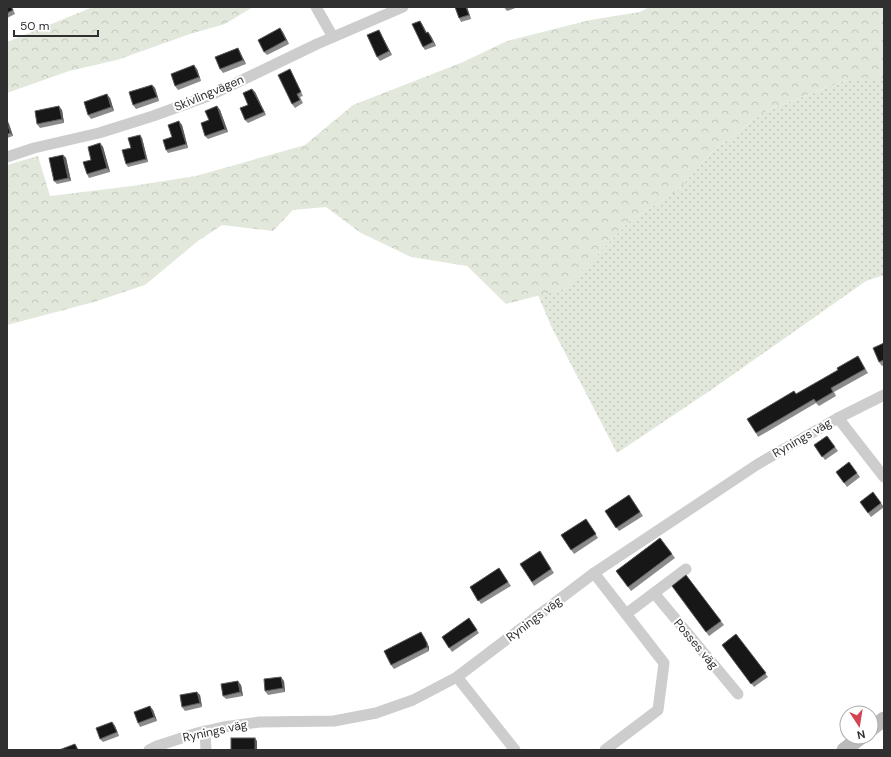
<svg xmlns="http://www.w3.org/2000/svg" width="891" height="757" font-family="'DM Sans',sans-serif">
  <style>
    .grass { fill: url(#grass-dots) }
    .forest { fill: url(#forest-crowns) }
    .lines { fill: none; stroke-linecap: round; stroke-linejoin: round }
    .minor { stroke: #cdcdcd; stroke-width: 11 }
    .secondary { stroke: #bababa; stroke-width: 15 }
    .wall { fill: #8b8b8b }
    .shaded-wall { fill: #5d5d5d }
    .building { fill: #171717; stroke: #5d5d5d }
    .labels { text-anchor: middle; stroke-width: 4; stroke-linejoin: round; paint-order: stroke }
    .street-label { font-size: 12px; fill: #303030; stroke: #fff }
  </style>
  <defs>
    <pattern id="grass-dots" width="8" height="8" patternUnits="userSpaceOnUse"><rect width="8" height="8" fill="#e3e8dc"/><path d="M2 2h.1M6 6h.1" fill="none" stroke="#c3c7bd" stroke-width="1.8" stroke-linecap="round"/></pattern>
    <pattern id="forest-crowns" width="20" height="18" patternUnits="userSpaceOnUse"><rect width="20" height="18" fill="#e3e8dc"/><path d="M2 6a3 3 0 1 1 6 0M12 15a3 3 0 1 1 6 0" fill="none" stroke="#c3c7bd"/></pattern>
  </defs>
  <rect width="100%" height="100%" fill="#fff"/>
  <polygon class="grass" points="846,80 884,80 884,275 866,281 711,390 617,453 551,326 538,295 564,289 630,221 678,190 713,151 766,111"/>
  <g class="forest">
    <polygon points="93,7 253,7 225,24 190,34 117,60 69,71 7,93 7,42"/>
    <polygon points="649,7 884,7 884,80 846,80 766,111 713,151 678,190 630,221 564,289 506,304 467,266 411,257 361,233 326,207 293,210 273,231 222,225 198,241 145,285 94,302 7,325 7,165 38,156 50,196 132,186 196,176 305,145 353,105 463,62 507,41 590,20 640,12"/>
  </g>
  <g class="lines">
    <g class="minor">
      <polyline points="316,7 333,37"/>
      <polyline points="7,157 34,148 99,133 153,116 211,95 317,44 403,7"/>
      <polyline points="838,418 884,477"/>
      <polyline points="594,573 664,663 658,710 605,750"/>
      <polyline points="654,593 738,694"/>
      <polyline points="626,614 686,569"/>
      <polyline points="457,677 515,750"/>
      <polyline points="205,731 206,750"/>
      <polyline points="149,750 157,746 197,733 223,727 260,722 334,721 376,713 413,700 457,677 594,573 758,464 838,418 884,395"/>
    </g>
    <g class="secondary">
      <polyline points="871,729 884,719"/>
      <polyline points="844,750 861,737"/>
    </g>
  </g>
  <g class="wall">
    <polygon points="7,7 12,7 15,14 7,18"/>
    <polygon points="455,7 467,7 471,19 461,22 459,18"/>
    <polygon points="504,7 518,7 507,11"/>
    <polygon points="420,21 422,24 427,33 431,36 436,46 425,50 423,47"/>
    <polygon points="280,28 289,44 267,55 264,52"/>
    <polygon points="381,34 392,55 380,61 377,57"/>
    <polygon points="240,52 246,64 223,73 220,69"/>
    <polygon points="197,69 201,81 178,90 175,86"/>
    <polygon points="290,69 292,73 303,96 300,97 303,103 295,108 292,104"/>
    <polygon points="152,85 155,88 159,101 136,109 133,105"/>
    <polygon points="255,92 266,115 248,123 245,120 248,105"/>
    <polygon points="110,98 114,111 91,119 88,115"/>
    <polygon points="217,106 220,110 228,132 208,139 205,136 209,120"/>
    <polygon points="62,110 64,123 40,128 37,124"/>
    <polygon points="7,120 9,124 13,136 7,138"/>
    <polygon points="182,125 188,148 168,153 166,150 172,137"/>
    <polygon points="140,135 142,138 148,162 128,167 126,164 131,148"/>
    <polygon points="100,143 103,147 110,172 89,178 87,174 91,160"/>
    <polygon points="63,155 66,158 71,181 57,184 54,181"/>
    <polygon points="884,343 884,365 882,366 879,362"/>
    <polygon points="858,356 868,373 834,392 836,396 819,406 816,403 758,437 756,433 838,370"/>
    <polygon points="827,436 838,451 825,460 814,445"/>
    <polygon points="849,462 860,477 847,487 836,472"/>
    <polygon points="629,495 643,516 619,531 605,511"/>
    <polygon points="860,502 881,503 884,507 871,517"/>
    <polygon points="586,519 598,538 574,554 561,535"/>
    <polygon points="660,538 675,558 631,591 616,571"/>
    <polygon points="540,551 554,573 534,586 520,564"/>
    <polygon points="499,568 511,586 481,604 470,587"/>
    <polygon points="686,575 724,625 709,636 672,586"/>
    <polygon points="469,618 479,633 452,652 442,637"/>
    <polygon points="736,634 768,677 754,687 722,645"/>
    <polygon points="424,636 429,647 429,651 394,669 391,665"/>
    <polygon points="284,681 285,692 268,695 265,691"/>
    <polygon points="241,685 243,696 226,699 223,696"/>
    <polygon points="200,695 202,707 185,711 182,707"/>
    <polygon points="153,710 157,721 140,727 138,723"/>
    <polygon points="112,722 115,726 119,736 103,742 100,739"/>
  </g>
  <g class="shaded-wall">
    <polygon points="466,7 467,7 471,19 469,15"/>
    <polygon points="420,21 422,24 429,37 426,33"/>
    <polygon points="280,28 283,32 289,44 286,40"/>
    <polygon points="379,30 381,34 392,55 389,51"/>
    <polygon points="428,32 431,36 436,46 433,42"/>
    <polygon points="238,48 246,64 243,60"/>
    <polygon points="194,65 197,69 201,81 199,77"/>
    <polygon points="152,85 155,88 159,101 157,97"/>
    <polygon points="252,89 255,92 266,115 264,112"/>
    <polygon points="107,94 110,98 114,111 111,107"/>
    <polygon points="59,106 62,110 64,123 62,119"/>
    <polygon points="217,106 220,110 228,132 225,129"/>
    <polygon points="7,120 9,124 13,136 10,133"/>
    <polygon points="179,121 182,125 188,148 186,144"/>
    <polygon points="140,135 142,138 148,162 146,159"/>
    <polygon points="100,143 103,147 110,172 107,168"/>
    <polygon points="63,155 66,158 71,181 68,178"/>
    <polygon points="421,632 429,647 429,651 427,647"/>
    <polygon points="281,677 284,681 285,692 283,688"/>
    <polygon points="238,681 241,685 243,696 240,692"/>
    <polygon points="197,692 200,695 202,707 200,703"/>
    <polygon points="150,706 153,710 157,721 154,717"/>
    <polygon points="112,722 115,726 119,736"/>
    <polygon points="255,738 257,741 257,750 255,750"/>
  </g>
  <g class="building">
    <polygon points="7,7 11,7 13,10 7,13"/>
    <polygon points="455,7 466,7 469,15 459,18"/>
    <polygon points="420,21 426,33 428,32 433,42 423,47 412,24"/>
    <polygon points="280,28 286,40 264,52 258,40"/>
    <polygon points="379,30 389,51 377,57 367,35"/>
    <polygon points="238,48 243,60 220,69 215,57"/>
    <polygon points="194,65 199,77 175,86 171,74"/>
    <polygon points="290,69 301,92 297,94 300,100 292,104 278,75"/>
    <polygon points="152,85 157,97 133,105 129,92"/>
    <polygon points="252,89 264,112 245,120 240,108 248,105 243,93"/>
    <polygon points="107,94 111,107 88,115 84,102"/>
    <polygon points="59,106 62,119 37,124 35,111"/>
    <polygon points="217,106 225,129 205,136 201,123 209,120 205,111"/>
    <polygon points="7,121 10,133 7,134"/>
    <polygon points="179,121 186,144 166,150 163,140 172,137 168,125"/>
    <polygon points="140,135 146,159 126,164 122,150 131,148 128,138"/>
    <polygon points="100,143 107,168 87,174 83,162 91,160 88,147"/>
    <polygon points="63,155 68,178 54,181 49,158"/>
    <polygon points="884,343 884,360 879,362 873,348"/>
    <polygon points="858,356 865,369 831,388 833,392 816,402 814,399 756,433 747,419 794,391 796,394 838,370 837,368"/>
    <polygon points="827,436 835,447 822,457 814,445"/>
    <polygon points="849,462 857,473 844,483 836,472"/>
    <polygon points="873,492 881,503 868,513 860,502"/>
    <polygon points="629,495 640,512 616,528 605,511"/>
    <polygon points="586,519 596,534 571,550 561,535"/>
    <polygon points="660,538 672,554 628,587 616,571"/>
    <polygon points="540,551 551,569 532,582 520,564"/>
    <polygon points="499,568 508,582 478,601 470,587"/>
    <polygon points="686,575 721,621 706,632 672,586"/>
    <polygon points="469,618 477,630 449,648 442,637"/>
    <polygon points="421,632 427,643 427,647 391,665 384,651"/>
    <polygon points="736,634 766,673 751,684 722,645"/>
    <polygon points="281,677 283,688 265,691 264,679"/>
    <polygon points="238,681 240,692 223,696 221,684"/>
    <polygon points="197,692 200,703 182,707 180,695"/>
    <polygon points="150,706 154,717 138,723 134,712"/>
    <polygon points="112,722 117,732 100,739 96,728"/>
    <rect x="231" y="738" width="24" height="12"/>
    <polygon points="75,744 78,750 59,750"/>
  </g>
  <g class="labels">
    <g class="street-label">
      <text transform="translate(209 93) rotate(-23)" y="4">Skivlingvägen</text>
      <text transform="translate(802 438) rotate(-30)" y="4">Rynings väg</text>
      <text transform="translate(534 619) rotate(-37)" y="4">Rynings väg</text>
      <text transform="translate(696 644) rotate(50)" y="4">Posses väg</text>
      <text transform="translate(215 731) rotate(-12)" y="4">Rynings väg</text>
    </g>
  </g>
  <rect width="891" height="757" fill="none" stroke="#303030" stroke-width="16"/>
  <g transform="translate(859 725) rotate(168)"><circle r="19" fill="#ffffff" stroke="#acacac"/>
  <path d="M0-3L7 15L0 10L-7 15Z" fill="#d34554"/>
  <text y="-6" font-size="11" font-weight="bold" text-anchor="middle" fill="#303030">N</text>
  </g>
  <path d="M14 30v6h84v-6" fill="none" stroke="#303030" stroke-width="2"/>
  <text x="20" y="30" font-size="12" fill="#303030" stroke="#ffffff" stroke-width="3" paint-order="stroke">50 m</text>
</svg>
